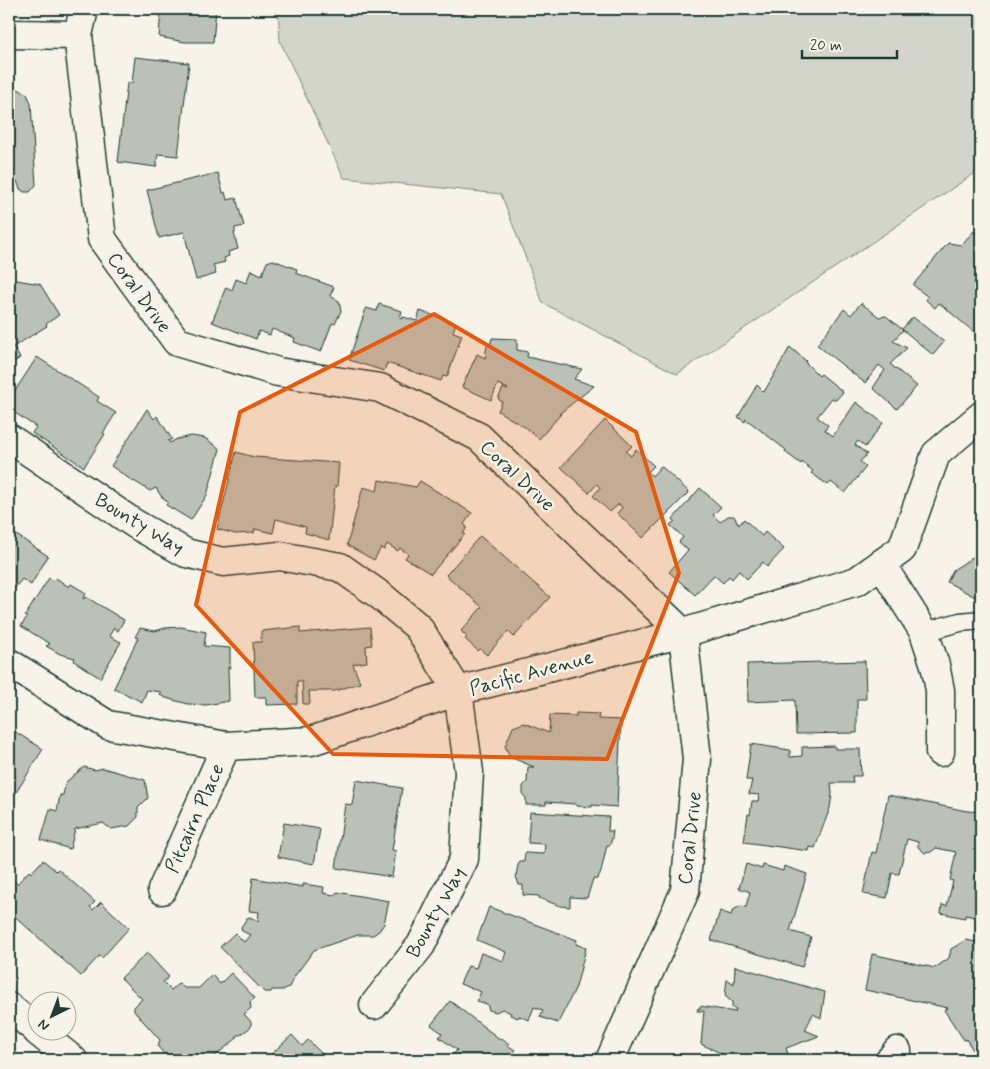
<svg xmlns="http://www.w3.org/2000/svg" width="990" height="1069" font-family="Mynerve,sans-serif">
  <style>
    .green { fill: #d3d5ca; stroke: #79897f }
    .building { fill: #bbc1b6; stroke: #1f3d34 }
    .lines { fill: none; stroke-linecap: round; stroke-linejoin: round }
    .lane-casing { stroke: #1f3d34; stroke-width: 21 }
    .street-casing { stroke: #1f3d34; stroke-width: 31 }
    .secondary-casing { stroke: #1f3d34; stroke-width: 31 }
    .lane { stroke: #f7f3e8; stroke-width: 18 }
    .street { stroke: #f7f3e8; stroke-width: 28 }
    .secondary { stroke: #f7f3e8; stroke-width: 28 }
    .marked { fill: #e8590c; fill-opacity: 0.2; stroke: #e8590c; stroke-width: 4; stroke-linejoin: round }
    .labels { text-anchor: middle; stroke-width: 5; stroke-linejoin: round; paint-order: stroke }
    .street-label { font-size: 20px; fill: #1f3d34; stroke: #f7f3e8 }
  </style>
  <rect width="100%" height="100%" fill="#f7f3e8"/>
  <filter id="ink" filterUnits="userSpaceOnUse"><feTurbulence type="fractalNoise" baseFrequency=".02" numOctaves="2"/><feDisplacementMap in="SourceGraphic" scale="10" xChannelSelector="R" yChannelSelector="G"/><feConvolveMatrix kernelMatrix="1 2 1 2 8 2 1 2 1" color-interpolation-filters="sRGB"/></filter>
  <g filter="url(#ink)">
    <polygon class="green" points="278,9 981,9 981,169 677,374 543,303 501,194 344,178 280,41"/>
    <g class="building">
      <polygon points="161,9 216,9 213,42 185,42 159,37"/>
      <polygon points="135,57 189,63 178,156 158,154 156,167 118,162 127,83 132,83"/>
      <polygon points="18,89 27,94 31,103 36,185 30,192 24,192 20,189 17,181 14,180 9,197 9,90"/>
      <polygon points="218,173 223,193 225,192 227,200 236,198 244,226 235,228 235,233 234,233 238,249 228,252 229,256 224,258 225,262 213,265 216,274 196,280 184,232 159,238 147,190"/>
      <polygon points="974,231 981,238 981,335 976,330 974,332 939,303 935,308 926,300 928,297 913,285 948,243 961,245"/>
      <polygon points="273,260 297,269 296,273 334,287 330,296 339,301 341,311 335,324 332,323 321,352 294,342 295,338 272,329 270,335 259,331 256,339 212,322 226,287 232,290 236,279 246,283 251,270 262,275 267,262"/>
      <polygon points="9,272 14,281 17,280 40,284 59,315 46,324 47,326 13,347 20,358 9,365"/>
      <polygon points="861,303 879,317 886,316 903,330 893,341 907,348 890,364 917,386 897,409 873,388 885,370 879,365 865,383 817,345 844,309 851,315"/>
      <polygon points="379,304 402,311 400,318 402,319 403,317 417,321 420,311 456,323 453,332 462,335 447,377 443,376 441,381 387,363 384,371 349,360 366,308 377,311"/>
      <polygon points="913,317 944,342 933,355 902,329"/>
      <polygon points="492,338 517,339 517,350 528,352 527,357 582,369 574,379 594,386 559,414 561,414 539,439 526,428 498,411 502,402 498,399 503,388 507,390 508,389 498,384 491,400 462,387 477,354 485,358 487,345 490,346"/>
      <polygon points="790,347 806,361 805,362 819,376 821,374 843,392 836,400 832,398 817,417 828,425 825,430 833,436 856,402 883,423 865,447 858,441 855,445 867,454 860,462 866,467 845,493 831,482 828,485 811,473 813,471 802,462 801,464 785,452 786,450 746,419 745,422 738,417 757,385 764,392"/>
      <polygon points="37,357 99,397 97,401 116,413 103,433 105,434 84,467 32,433 36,427 9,409 9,400"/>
      <polygon points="147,409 154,419 157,416 172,439 168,441 170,443 177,439 191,436 205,438 220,449 207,495 191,520 166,505 168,502 161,496 156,488 150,491 134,481 134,482 111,466"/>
      <polygon points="605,420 632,446 626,452 631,456 636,449 654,466 648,472 652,476 661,466 689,492 643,538 617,513 622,508 619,504 610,512 593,496 600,488 597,484 589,493 561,467"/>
      <polygon points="236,452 254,457 339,463 337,487 335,486 329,540 305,533 306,527 276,519 273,533 255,529 254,533 235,534 217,529"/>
      <polygon points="379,480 416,487 420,481 472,513 464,524 467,527 463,534 465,534 431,574 405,558 408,554 400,548 398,551 387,544 384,550 381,548 374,560 347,545 363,487 377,491"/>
      <polygon points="700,488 721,507 713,515 720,522 728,516 734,516 739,525 744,519 762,536 765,532 784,549 767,567 763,562 747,579 739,571 732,579 729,576 723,583 714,575 695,595 669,572 688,550 679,542 683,537 670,525 675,521 673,519"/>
      <polygon points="977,511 981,511 981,543 976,536"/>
      <polygon points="9,530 48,556 31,585 22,579 9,595"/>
      <polygon points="480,536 550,597 514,637 508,631 487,655 480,649 478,651 465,639 467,637 461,631 482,607 446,575"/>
      <polygon points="981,552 981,595 977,598 947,582 953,570"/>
      <polygon points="49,578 54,581 56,578 69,587 71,584 86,593 83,599 86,597 124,620 118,631 114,628 109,636 121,642 100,678 74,661 75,658 60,654 46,646 50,644 21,626 27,617 25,616"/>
      <polygon points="181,627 206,632 204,646 230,648 230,668 228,667 229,701 206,705 188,704 166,698 160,695 161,692 147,690 142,702 114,688 138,638 135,637 140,628 155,631 165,628"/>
      <polygon points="300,627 300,633 370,627 372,645 366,646 367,662 353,664 360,683 335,691 309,691 310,704 303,704 302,681 297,681 297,704 266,705 266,697 255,697 253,642 261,642 261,631"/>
      <polygon points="865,661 866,699 857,699 857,733 796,734 795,700 748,702 747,664"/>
      <polygon points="576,713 599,714 598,719 621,720 617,807 592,805 592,807 576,806 576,804 546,802 546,805 526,805 526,798 523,795 523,786 527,782 528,767 534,767 510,757 505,746 513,727 524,723 549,733 550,715 576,716"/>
      <polygon points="9,728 43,749 9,804"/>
      <polygon points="751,744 790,750 790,757 802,756 802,747 835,746 835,749 860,749 861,776 852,776 853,783 831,783 832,794 830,808 815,848 810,847 809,851 744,842 748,814 750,815 752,801 758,801 759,795 749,794 752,780 746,780"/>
      <polygon points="84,767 95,770 103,768 145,780 148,798 138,808 138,817 129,826 111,829 103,823 75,829 70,849 41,840 50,809 57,811 60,795 63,795 66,782"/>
      <polygon points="356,780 402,788 392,850 396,851 392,877 336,868 345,804 352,805"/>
      <polygon points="888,795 967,811 981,812 981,918 965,915 965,918 941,913 942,905 947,906 953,881 950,880 956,852 936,848 931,852 925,853 918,847 918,842 907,839 899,874 892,873 887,898 863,894 872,852 876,853"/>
      <polygon points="530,812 609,817 608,831 613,831 612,838 610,845 607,845 601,872 597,879 593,879 587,898 570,897 570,907 560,906 539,898 539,896 523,895 523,885 519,885 516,876 518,865 520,862 524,862 525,853 544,854 545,844 528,843"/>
      <polygon points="284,823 320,829 314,864 278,857"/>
      <polygon points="43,860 56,871 58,869 95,902 90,907 93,910 101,902 129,928 102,958 99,956 81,976 9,911 9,882 12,879 17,884 29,871 31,873"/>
      <polygon points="746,864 762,869 763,865 783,871 784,866 807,874 790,931 811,937 802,967 711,940 720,911 731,915 733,910 741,906 746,907 750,892 739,888"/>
      <polygon points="253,878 303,887 303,884 324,887 323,893 334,895 337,892 389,901 384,924 379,931 373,935 358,935 314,950 294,977 289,987 283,990 272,990 271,992 264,992 220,947 235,933 244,942 250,935 242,931 241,927 247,918 250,917 258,921 259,912 249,911"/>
      <polygon points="489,907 577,940 576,944 586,948 576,987 558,1023 540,1017 543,1010 534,1007 529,1020 519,1016 518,1018 510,1015 511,1013 502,1009 496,1012 489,1010 487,1004 477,1001 481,992 460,984 468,966 476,968 481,953 503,961 506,952 477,940"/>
      <polygon points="966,940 981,943 981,1057 977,1056 966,1039 964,1040 944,1010 948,1008 865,990 872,954 935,968 949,958 951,949"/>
      <polygon points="147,953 169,977 163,982 171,990 179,983 184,988 199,988 212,975 220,984 231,973 255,998 250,1002 251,1008 244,1014 251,1022 251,1027 240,1035 237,1035 237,1038 210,1060 170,1060 158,1047 160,1040 134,1011 134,1007 142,999 121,978"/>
      <polygon points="735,966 825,992 821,1018 813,1014 805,1030 819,1036 786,1048 790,1060 735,1060 701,1044 704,1011 697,1011 698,1008 700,1009 700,1006 735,1012 736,1009 732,1008 732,1002 725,996 727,979 734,984"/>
      <polygon points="450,1001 501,1040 502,1038 509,1044 507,1045 515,1050 512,1053 521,1060 449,1060 457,1050 439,1037 442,1033 431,1025"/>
      <polygon points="292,1035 302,1046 308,1040 328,1060 265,1060"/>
    </g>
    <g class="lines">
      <defs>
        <polyline id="lane" points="924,632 960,622 981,620"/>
        <g id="street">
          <polyline points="84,9 78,35 102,239 177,342 278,372 380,388 479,437 683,633 697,759 685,891 610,1060"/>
          <polyline points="9,34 78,35"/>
          <polyline points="9,438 135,524 186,553 223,562 280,556 340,567 381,596 418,627 458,691 469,772 464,859 421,945 374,1005"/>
          <polyline points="881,564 924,632 935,665 940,690 940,752"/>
          <polyline points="9,663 108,725 226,746 311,741 458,691 683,633 857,581 902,549 936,454 981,416"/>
          <polyline points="162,890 226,746"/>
          <polyline points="890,1060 897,1051"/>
        </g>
        <g id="secondary">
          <polyline points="9,1007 38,1031"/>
          <polyline points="38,1032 73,1060"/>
        </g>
      </defs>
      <use href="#lane" class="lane-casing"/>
      <use href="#street" class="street-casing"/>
      <use href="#secondary" class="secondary-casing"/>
      <use href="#lane" class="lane"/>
      <use href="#street" class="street"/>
      <use href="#secondary" class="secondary"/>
    </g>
  </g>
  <path class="marked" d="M434 314 636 432 679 573 607 759 333 754 196 605 240 412Z"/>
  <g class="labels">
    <g class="street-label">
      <text transform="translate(140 292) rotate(54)" y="7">Coral Drive</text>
      <text transform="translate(518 475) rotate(43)" y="7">Coral Drive</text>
      <text transform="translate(140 523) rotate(31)" y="7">Bounty Way</text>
      <text transform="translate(531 672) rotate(-15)" y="7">Pacific Avenue</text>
      <text transform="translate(194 818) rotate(-66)" y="7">Pitcairn Place</text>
      <text transform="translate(689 838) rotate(-84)" y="7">Coral Drive</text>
      <text transform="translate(435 912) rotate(-61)" y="7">Bounty Way</text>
    </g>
  </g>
  <rect width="990" height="1069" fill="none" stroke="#f7f3e8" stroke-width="30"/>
  <rect x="15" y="15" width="960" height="1039" fill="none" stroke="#1f3d34" stroke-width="2" filter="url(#ink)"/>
  <g transform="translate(52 1016) rotate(222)"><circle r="24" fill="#f7f3e8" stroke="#a1aaa0"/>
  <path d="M0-4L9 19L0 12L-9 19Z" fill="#1f3d34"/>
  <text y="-8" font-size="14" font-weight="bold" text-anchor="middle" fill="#1f3d34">N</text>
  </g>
  <path d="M802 50v8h95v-8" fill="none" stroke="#1f3d34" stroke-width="2.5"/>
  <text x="810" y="50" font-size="15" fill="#1f3d34" stroke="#f7f3e8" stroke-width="4" paint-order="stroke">20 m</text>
</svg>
